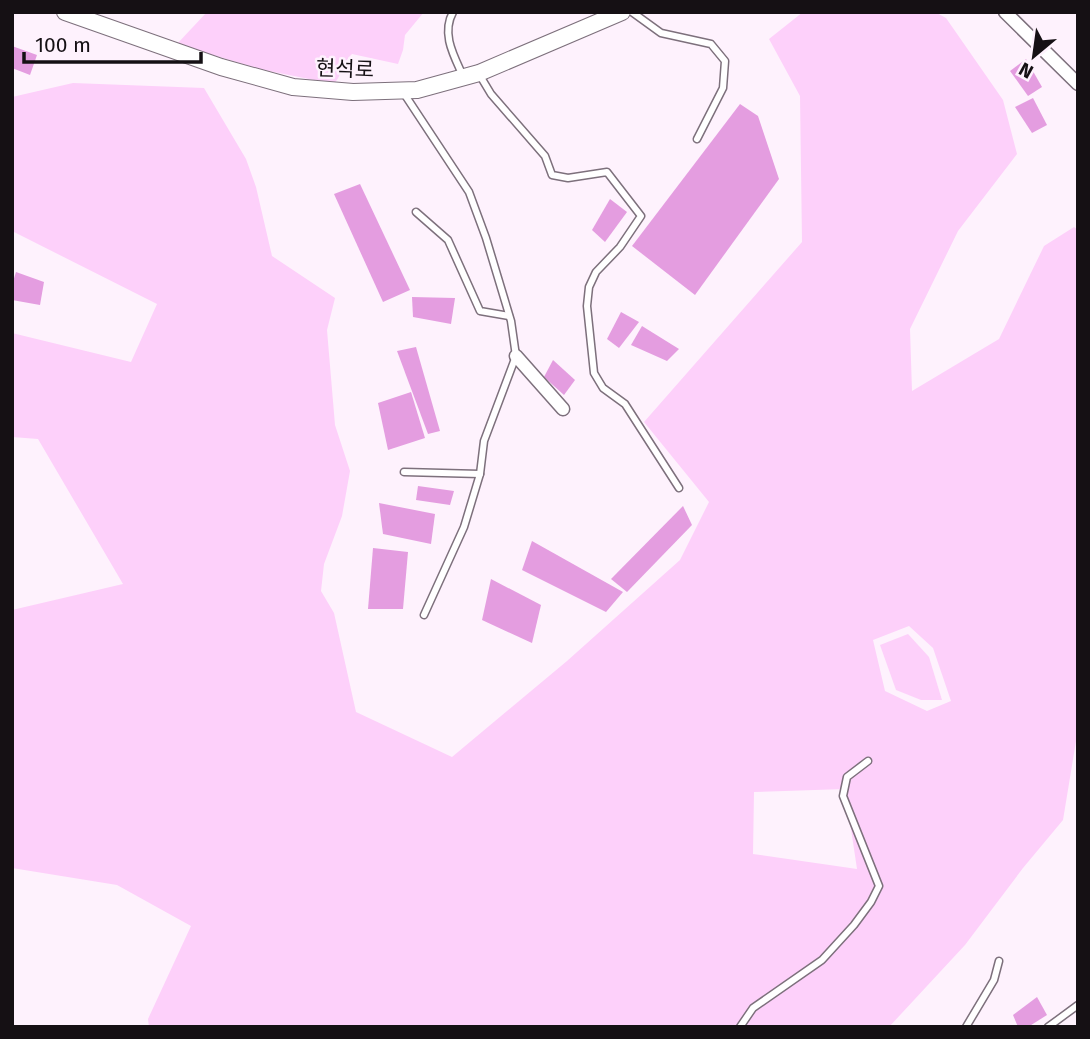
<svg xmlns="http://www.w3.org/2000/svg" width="1090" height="1039" font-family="'Fira Sans','Noto Sans KR',sans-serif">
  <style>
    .green { fill: #fdd0fa; fill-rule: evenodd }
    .building { fill: #e49de0 }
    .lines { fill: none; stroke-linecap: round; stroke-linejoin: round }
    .service-casing { stroke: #7d707c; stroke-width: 9 }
    .minor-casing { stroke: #7d707c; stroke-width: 15 }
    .tertiary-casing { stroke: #7d707c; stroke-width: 18 }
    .service { stroke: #fff; stroke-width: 6 }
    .minor { stroke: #fff; stroke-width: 12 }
    .tertiary { stroke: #fff; stroke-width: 16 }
    .labels { text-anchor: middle; stroke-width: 5; stroke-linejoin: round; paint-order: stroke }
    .street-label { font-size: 21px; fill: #151014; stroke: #fef2fd }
  </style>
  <rect width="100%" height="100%" fill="#fef2fd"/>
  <g class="green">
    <path d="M207 12H424L405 35 403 50 398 64 352 54C342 63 343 73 334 84L259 69 177 44Z"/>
    <path d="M803 12H935L946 18 1003 100 1017 154 958 231 910 329 912 391 999 339 1044 246 1074 227 1078 230V729L1063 820 1023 868 965 945 889 1027H149L148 1019 191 926 117 885 12 868V610L123 584 38 439 12 437V333L131 362 157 304 12 231V97L73 83 204 88 246 159 256 187 272 256 335 298 327 330 335 425 350 471 342 516 324 564 321 591 334 613 356 712 452 757 567 661 680 560 709 502 644 422 802 242 800 96 769 39ZM909 626 933 648 951 701 927 711 885 691 873 640ZM845 789 857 869 753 854 754 792Z"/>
    <polygon points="908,634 929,657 942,700 921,700 896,690 880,645"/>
  </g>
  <g class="building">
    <polygon points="12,46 37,55 30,75 12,68"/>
    <polygon points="1026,59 1042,87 1028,96 1010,71"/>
    <polygon points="1033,98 1047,125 1032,133 1015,107"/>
    <polygon points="740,104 758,116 779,179 695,295 632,246"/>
    <polygon points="360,184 410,290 383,302 334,194"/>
    <polygon points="610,199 627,212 605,242 592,230"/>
    <polygon points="16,272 44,282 40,305 12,300 12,285"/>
    <polygon points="412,297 455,298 451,324 413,317"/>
    <polygon points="621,312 639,322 619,348 607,339"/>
    <polygon points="642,326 679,349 667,361 631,345"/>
    <polygon points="416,347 440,431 428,434 397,351"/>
    <polygon points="553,360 575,380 564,395 544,377"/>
    <polygon points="411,392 425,438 388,450 378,403"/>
    <polygon points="418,486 454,491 450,505 416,500"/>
    <polygon points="379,503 435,514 431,544 383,534"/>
    <polygon points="683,506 692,525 627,592 611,579"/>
    <polygon points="532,541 623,592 606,612 522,570"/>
    <polygon points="373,548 408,552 403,609 368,609"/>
    <polygon points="491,579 541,605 532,643 482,620"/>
    <polygon points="1037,997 1047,1015 1028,1027 1018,1027 1013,1015"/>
  </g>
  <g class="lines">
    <defs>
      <g id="service">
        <path d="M453 12C441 34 454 56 463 76"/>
        <polyline points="632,12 661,33 711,44 725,61 723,88 697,139"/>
        <polyline points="479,74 491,94 545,156 552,175 568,178 607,172 641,216 620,247 596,272 589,287 587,306 594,373 603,388 625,404 679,488"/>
        <polyline points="403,92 469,192 486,238 511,321 516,356 484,441 480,474 464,527 424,615"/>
        <polyline points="416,212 448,240 480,311 509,316"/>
        <polyline points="404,472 480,474"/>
        <polyline points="740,1027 753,1008 822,960 854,925 871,902 879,886 843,796 847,777 868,761"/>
        <polyline points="966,1027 994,980 999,961"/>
        <polyline points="1048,1027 1078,1005"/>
      </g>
      <g id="minor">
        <polyline points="1005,12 1078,84"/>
        <polyline points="516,356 563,409"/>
      </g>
      <polyline id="tertiary" points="65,12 221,67 293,87 353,92 417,90 479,73 622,12"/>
    </defs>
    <use href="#service" class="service-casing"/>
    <use href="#minor" class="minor-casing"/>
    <use href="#tertiary" class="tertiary-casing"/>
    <use href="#service" class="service"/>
    <use href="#minor" class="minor"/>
    <use href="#tertiary" class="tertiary"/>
  </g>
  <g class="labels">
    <g class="street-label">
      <text transform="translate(345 69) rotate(2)" y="7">현석로</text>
    </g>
  </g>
  <rect width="1090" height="1039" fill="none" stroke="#151014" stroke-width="28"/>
  <g transform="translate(1034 56) rotate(209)" stroke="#fef2fd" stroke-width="5" paint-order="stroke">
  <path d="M0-5L12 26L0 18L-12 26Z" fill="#151014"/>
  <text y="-10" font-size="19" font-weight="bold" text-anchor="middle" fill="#151014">N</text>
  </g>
  <path d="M24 52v10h177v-10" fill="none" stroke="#151014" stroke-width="3.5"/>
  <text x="35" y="52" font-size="21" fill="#151014" stroke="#fef2fd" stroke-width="5" paint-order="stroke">100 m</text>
</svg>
